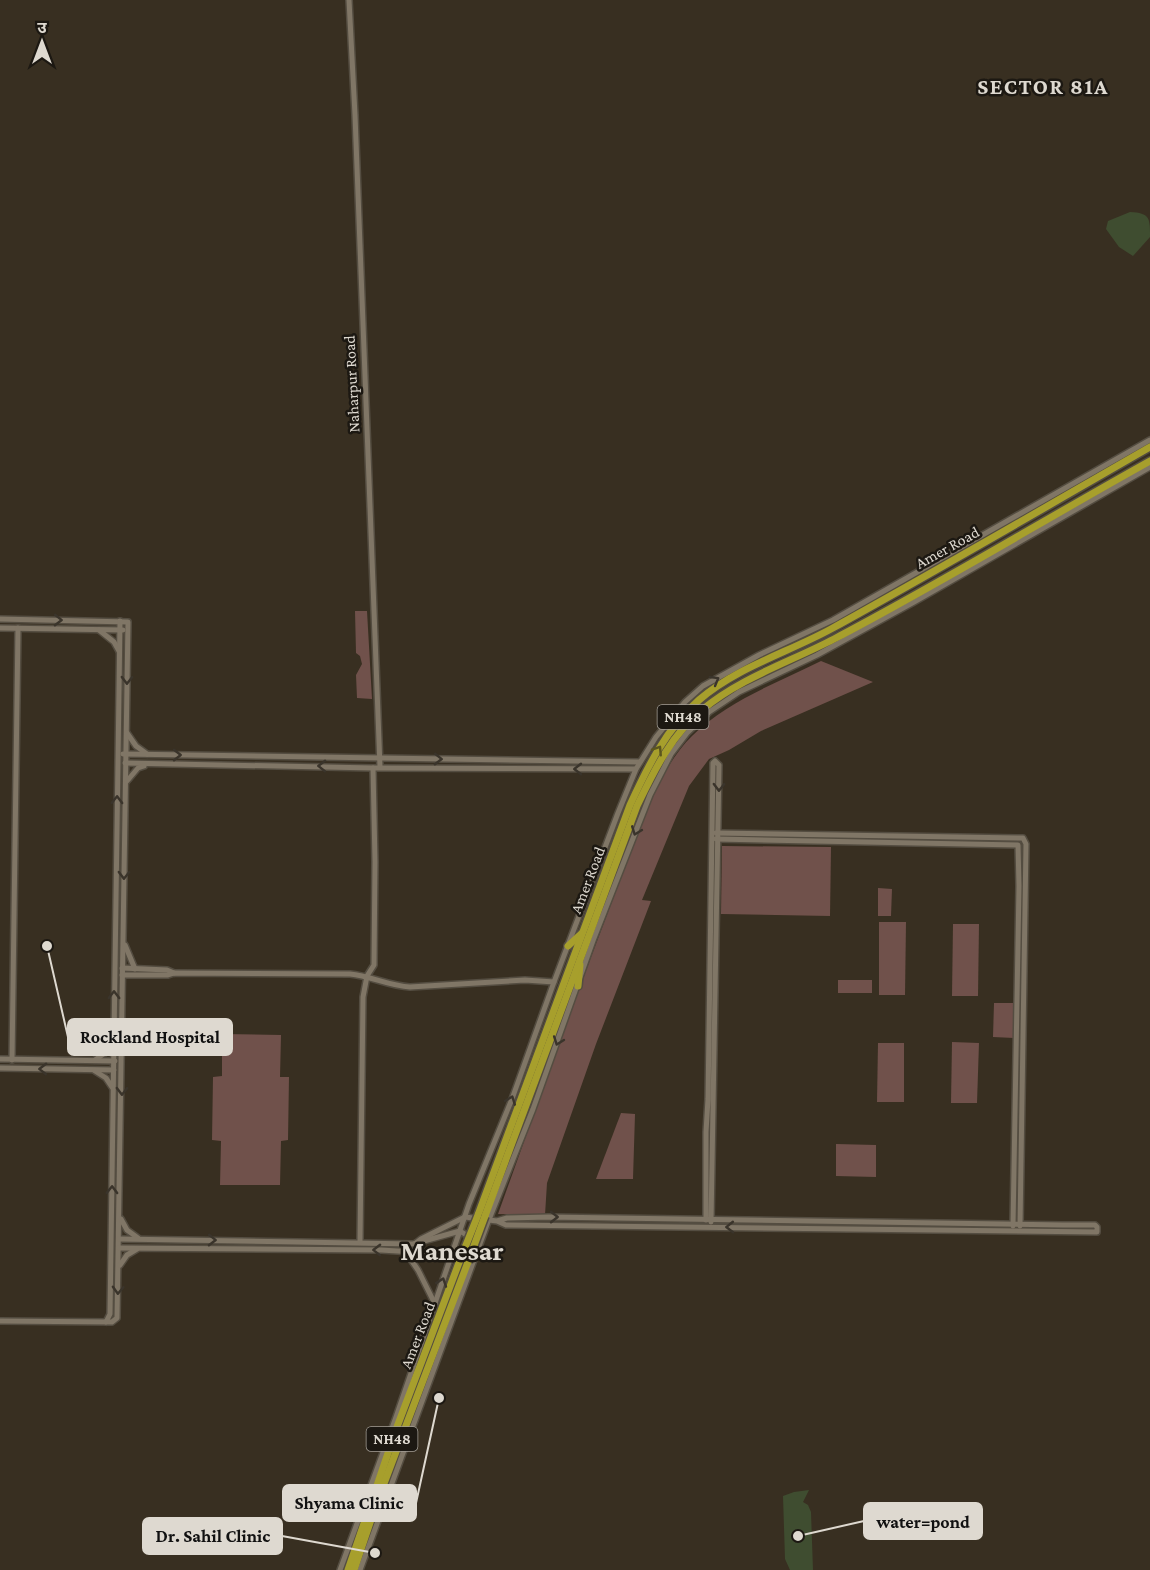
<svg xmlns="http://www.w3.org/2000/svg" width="1150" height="1570" font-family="'Crimson Pro','Noto Sans Devanagari',serif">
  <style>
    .green { fill: #70514b }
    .water { fill: #3f4d30 }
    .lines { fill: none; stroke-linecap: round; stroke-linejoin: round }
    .secondary-casing { stroke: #544d41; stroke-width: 8 }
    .highway-casing { stroke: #544d41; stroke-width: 10 }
    .secondary { stroke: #807666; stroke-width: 5 }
    .highway { stroke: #a79f2c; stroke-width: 7 }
    .highway-bridge-casing { stroke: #544d41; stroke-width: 10; stroke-linecap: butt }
    .highway-bridge { stroke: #a79f2c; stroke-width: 7 }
    .oneway { stroke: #3a342b }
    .oneway2 { stroke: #5b551e }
    .labels { text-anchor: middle; stroke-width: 5; stroke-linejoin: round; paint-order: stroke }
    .shield { fill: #1c1812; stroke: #a49f97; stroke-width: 1.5 }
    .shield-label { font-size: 15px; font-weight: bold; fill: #ded9d0 }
    .street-label { font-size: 16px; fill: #ded9d0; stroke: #1c1812 }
    .district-label { font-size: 22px; font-weight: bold; letter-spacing: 1.5px; fill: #ded9d0; stroke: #1c1812 }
    .town-label { font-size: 28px; font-weight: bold; fill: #ded9d0; stroke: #1c1812 }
    .leader { fill: none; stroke: #ded9d0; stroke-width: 2 }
    .callout-dot { fill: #ded9d0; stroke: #1c1812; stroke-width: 2 }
    .callout { fill: #ded9d0; stroke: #ded9d0; stroke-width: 2 }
    .callout-label { font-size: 18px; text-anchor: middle; font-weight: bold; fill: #111 }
  </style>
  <rect width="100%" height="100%" fill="#382f21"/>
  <g class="green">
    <polygon points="355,611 367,611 372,699 357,698 356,675 362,664 360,656 356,653"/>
    <path d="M821 661 873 682 761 731 729 750 709 759 689 786 642 900 651 901 596 1044 547 1183 545 1215 498 1214C539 1100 579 986 623 873 641 829 657 770 692 736 727 701 777 683 821 661Z"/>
    <polygon points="722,846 831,847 830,916 721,914"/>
    <polygon points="878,888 892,889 891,916 878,916"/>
    <polygon points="879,922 906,922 905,995 879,995"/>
    <polygon points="953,924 979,924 978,996 952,996"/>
    <rect x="838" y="980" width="34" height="13"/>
    <polygon points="994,1003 1015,1003 1014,1038 993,1037"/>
    <polygon points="222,1034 281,1035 280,1077 289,1077 288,1140 281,1141 280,1185 220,1185 221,1141 212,1140 213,1077 222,1076"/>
    <polygon points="952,1042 979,1043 977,1103 951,1103"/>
    <polygon points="878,1043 904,1043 904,1102 877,1102"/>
    <polygon points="621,1113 635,1114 633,1179 596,1179"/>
    <polygon points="836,1144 876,1145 876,1177 836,1176"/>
  </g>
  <g class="water">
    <path d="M1130 212C1150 213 1150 218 1150 237L1133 256 1119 247 1106 229 1108 221Z"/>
    <polygon points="809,1490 803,1502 808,1505 811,1512 813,1570 790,1570 785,1559 783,1496 794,1492"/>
  </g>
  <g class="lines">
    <defs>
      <g id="secondary">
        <polyline points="349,0 355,115 380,767"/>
        <polyline points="0,619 128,622 117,1318 112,1322 0,1321"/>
        <polyline points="0,628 123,630"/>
        <polyline points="99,630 114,642 119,651"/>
        <polyline points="127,733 136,746 147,754"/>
        <polyline points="123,754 640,762"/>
        <polyline points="125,763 373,768 636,769"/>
        <polyline points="127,781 138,768 144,766"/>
        <polyline points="716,833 1023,838 1026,844 1020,1226"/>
        <polyline points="716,839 1018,845 1019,886 1013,1226"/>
        <polyline points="125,945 135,969"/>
        <polyline points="122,968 167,970 174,973"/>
        <path d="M122 975H168L174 973 350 974C371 976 389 986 410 987L525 980 554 982"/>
        <polyline points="0,1059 115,1061"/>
        <polyline points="12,1060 18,628"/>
        <polyline points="95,1060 105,1053 112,1045"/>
        <polyline points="0,1068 114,1070"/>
        <polyline points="95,1071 106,1078 112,1087"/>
        <polyline points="121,1219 127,1230 138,1238"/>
        <polyline points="706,1220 706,1132 708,1099 713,763 715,761 719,765 711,1222"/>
        <polyline points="119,1239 413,1244 460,1231 479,1243"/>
        <polyline points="360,1242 363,997 367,976 374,965 375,862 373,768"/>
        <polyline points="416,1243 421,1239 465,1217 497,1221 506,1225 1097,1232 1097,1227 1095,1225 1063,1225 548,1217 507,1218 497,1221"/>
        <polyline points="119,1248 381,1250 463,1255"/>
        <polyline points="405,1251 418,1270 435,1304"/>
        <polyline points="120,1265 127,1255 137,1249"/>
        <polyline points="106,1322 110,1314 111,1248 120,621"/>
        <polyline points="340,1570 396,1417 469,1204 512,1099 554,982 618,813 636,769 656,737 685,702 703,686 759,655 833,620 1150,440"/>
        <polyline points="360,1570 488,1222 533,1109 594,938 650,795 671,754 687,733 709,712 739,692 817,655 914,602 1150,467"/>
      </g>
      <g id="highway">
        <polyline points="568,946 581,934"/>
        <polyline points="578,986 580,965"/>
        <path d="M478 1215 630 805C648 766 666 729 699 700 737 667 787 653 831 629 938 570 1044 508 1150 447"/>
        <path d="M485 1216 637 806C654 771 671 735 702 710 740 678 790 662 834 639 941 583 1044 520 1150 461"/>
        <polyline points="348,1570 397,1427 460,1260"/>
        <polyline points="354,1570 377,1502 468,1262"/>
      </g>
    </defs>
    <use href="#secondary" class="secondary-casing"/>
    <use href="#highway" class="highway-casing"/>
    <use href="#secondary" class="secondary"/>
    <use href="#highway" class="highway"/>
    <defs>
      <g id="highway-bridge">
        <polyline points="460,1260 478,1215"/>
        <polyline points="468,1262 485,1216"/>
      </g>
    </defs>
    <use href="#highway-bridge" class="highway-bridge-casing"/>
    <use href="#highway-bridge" class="highway-bridge"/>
  </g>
  <defs><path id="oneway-chevron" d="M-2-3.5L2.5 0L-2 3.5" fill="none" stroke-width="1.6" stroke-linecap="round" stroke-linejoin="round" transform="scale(1.5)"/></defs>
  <g class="oneway">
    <use href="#oneway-chevron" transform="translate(58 620) rotate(1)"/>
    <use href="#oneway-chevron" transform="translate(127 680) rotate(91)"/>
    <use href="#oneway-chevron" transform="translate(715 680) rotate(-30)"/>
    <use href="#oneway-chevron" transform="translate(177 755)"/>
    <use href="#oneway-chevron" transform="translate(438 759) rotate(1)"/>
    <use href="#oneway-chevron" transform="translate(322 766) rotate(-179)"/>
    <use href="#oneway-chevron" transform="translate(578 769) rotate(-180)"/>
    <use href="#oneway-chevron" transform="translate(719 787) rotate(91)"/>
    <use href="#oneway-chevron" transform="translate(117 800) rotate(-89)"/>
    <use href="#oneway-chevron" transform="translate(636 831) rotate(111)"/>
    <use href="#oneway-chevron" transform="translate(124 875) rotate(91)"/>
    <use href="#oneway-chevron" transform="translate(114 995) rotate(-90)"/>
    <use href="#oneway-chevron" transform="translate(558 1041) rotate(110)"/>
    <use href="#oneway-chevron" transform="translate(43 1069) rotate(-179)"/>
    <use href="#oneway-chevron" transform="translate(122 1091) rotate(91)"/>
    <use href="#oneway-chevron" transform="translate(511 1100) rotate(-69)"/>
    <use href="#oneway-chevron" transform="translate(112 1190) rotate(-89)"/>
    <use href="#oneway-chevron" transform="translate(554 1217)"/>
    <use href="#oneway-chevron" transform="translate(730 1227) rotate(179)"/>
    <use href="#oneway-chevron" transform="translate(212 1240) rotate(1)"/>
    <use href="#oneway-chevron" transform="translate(377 1250) rotate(-179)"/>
    <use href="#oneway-chevron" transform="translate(442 1282) rotate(-71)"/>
    <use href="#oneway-chevron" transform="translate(118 1290) rotate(92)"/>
  </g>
  <use class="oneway2" href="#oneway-chevron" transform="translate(658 750) rotate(-57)"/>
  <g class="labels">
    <g class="shield">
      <rect x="657.5" y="705" width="51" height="24" rx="4.5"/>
      <rect x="366.5" y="1427" width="51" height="24" rx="4.5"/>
    </g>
    <g class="shield-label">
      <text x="683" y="722">NH48</text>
      <text x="392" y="1444">NH48</text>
    </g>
    <g class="street-label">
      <text transform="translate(351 384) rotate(-93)" y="6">Naharpur Road</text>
      <text transform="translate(947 547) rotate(-29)" y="6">Amer Road</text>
      <text transform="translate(587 880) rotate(-69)" y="6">Amer Road</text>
      <text transform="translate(417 1335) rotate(-69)" y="6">Amer Road</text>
    </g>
    <g class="district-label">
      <text x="1043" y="94">SECTOR 81A</text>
    </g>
    <g class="town-label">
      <text x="452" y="1260">Manesar</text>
    </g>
  </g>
  <path class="leader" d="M47 946L68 1037M439 1398L416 1503M798 1536L864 1521M375 1553L282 1536"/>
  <g class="callout-dot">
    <circle cx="47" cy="946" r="6"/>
    <circle cx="439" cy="1398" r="6"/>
    <circle cx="798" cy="1536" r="6"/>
    <circle cx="375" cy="1553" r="6"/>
  </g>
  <g class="callout">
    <rect x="68" y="1019" width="164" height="36" rx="6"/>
    <rect x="283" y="1485" width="133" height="36" rx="6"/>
    <rect x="864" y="1503" width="118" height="36" rx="6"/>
    <rect x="143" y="1518" width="139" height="36" rx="6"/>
  </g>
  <g class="callout-label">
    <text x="150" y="1043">Rockland Hospital</text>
    <text x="349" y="1509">Shyama Clinic</text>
    <text x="923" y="1528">water=pond</text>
    <text x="213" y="1542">Dr. Sahil Clinic</text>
  </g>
  <g transform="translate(42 42)" stroke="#1c1812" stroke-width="4.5" paint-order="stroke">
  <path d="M0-4.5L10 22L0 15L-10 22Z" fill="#ded9d0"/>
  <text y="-9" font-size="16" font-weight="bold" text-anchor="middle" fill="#ded9d0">उ</text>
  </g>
</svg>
